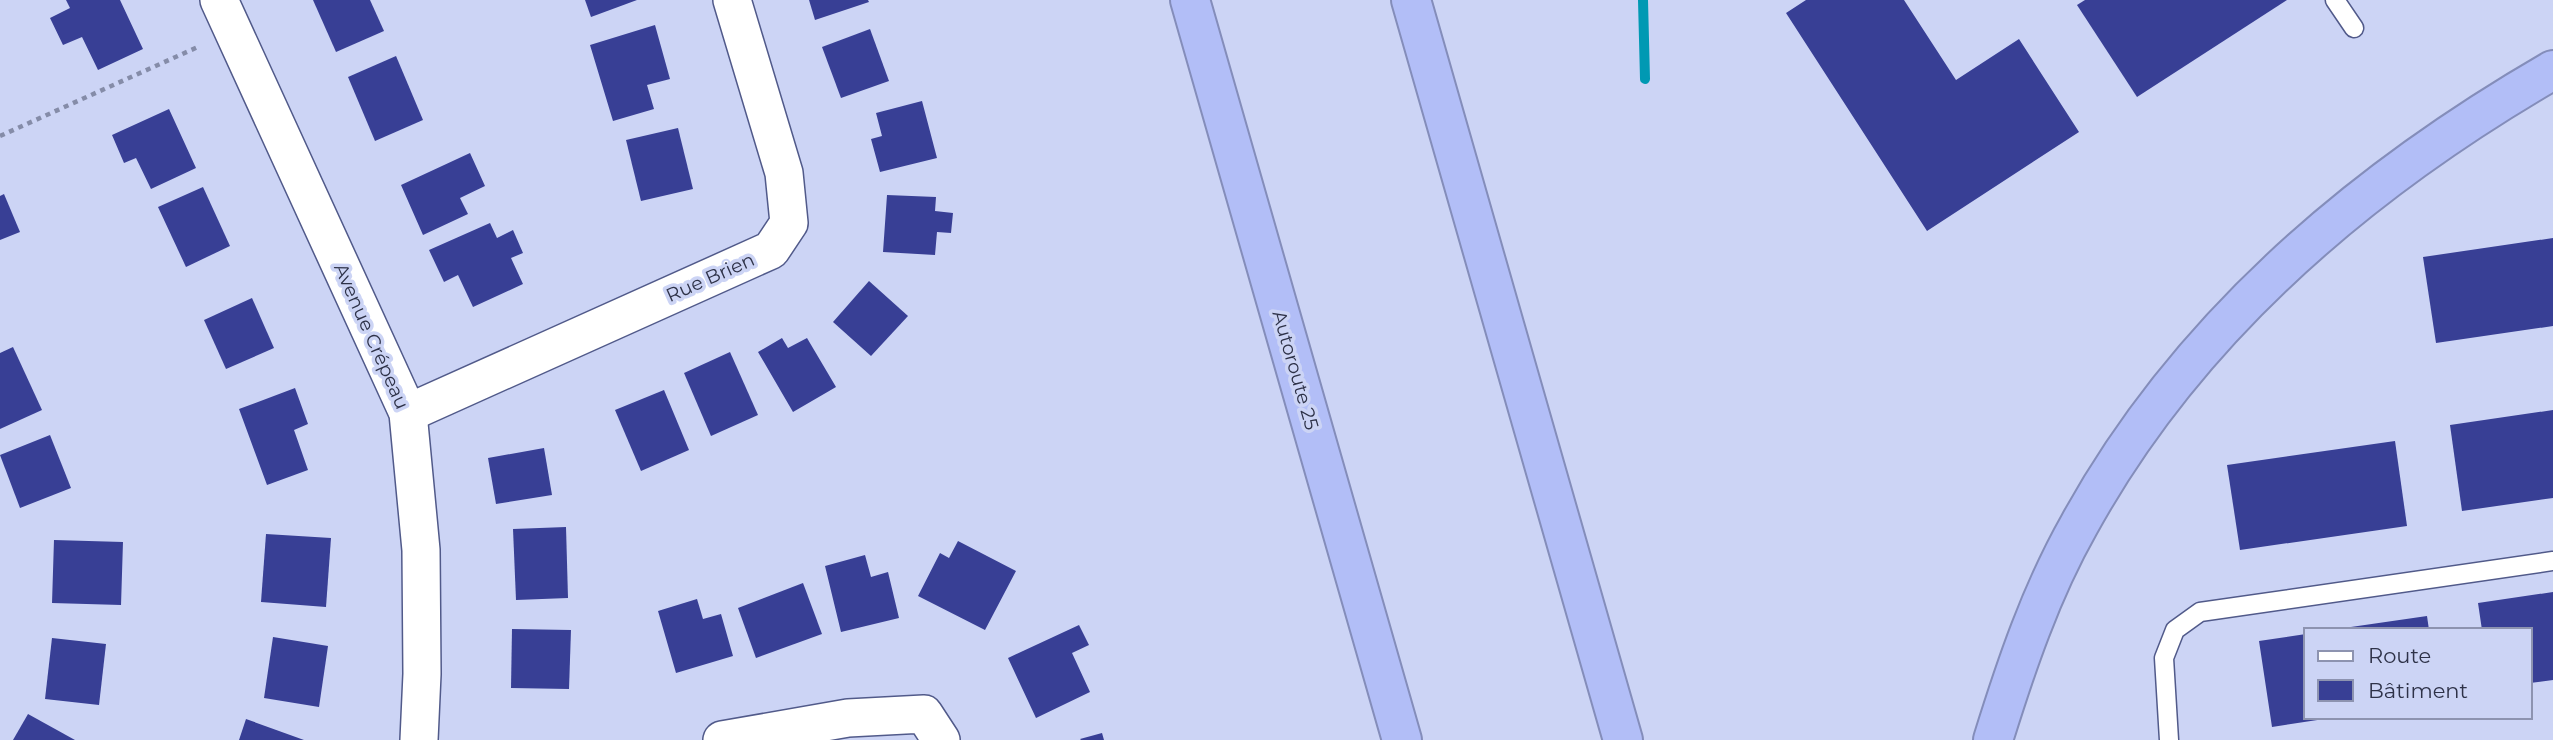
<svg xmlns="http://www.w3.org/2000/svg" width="2553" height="740" font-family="Montserrat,sans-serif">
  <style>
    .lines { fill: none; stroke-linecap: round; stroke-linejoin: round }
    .stream { stroke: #0099b3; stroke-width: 10 }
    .building { fill: #383f95 }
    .lane-casing { stroke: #515a8a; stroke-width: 21 }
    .street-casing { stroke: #515a8a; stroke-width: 40 }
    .highway-casing { stroke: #848dba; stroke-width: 42 }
    .path { stroke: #858ca8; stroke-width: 4.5; stroke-dasharray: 5 5; stroke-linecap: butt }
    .lane { stroke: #fff; stroke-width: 18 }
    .street { stroke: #fff; stroke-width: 37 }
    .highway { stroke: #b2bef7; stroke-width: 38 }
    .labels { text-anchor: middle; stroke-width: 7; stroke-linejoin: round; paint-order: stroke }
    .street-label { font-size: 19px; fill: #2e3248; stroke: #ccd4f5 }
  </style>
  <rect width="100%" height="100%" fill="#ccd4f5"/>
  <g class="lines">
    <polyline class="stream" points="1643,0 1645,79"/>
  </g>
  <g class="building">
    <polygon points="66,0 120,0 143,49 98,70 82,37 63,45 50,18 70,8"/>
    <polygon points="313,0 370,0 384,31 336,52"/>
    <polygon points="585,0 637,0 591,17"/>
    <polygon points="809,0 868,0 869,2 815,20"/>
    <polygon points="1806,0 1904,0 1956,80 2019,39 2079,132 1927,231 1786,13"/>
    <polygon points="2085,0 2287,0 2137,97 2077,5"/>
    <polygon points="655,25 670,79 647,85 654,109 613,121 590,45"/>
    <polygon points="870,29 889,81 841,98 822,47"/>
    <polygon points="396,56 423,120 375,141 348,77"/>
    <polygon points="922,101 937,158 880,172 871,139 882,136 876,113"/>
    <polygon points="169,109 196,168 151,189 136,158 124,163 112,135"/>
    <polygon points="678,128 693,189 641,201 626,140"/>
    <polygon points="470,153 485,186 460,198 468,214 423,235 401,185"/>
    <polygon points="203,187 230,246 186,267 158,207"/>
    <polygon points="4,194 20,232 0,240 0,196"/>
    <polygon points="887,195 936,197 935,211 953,213 951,233 937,232 935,255 883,252"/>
    <polygon points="490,223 497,238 513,230 523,253 511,258 523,284 473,307 458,275 444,282 429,250"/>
    <polygon points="2553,238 2553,326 2436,343 2423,257"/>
    <polygon points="869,281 908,316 871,356 833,322"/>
    <polygon points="252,298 274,348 226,369 204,320"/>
    <polygon points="782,338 788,348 807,338 836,387 793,412 758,352"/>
    <polygon points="13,347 42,410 0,429 0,353"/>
    <polygon points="730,352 758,415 711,436 684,373"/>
    <polygon points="295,388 308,424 294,430 308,470 267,485 239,409"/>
    <polygon points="664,390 689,450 641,471 615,410"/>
    <polygon points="2553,410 2553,498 2462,511 2450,425"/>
    <polygon points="50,435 71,488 20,508 0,455"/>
    <polygon points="2395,441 2407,526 2240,550 2227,465"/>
    <polygon points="544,448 552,495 496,504 488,458"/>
    <polygon points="566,527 568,598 516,600 513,529"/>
    <polygon points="266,534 331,538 326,607 261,602"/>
    <polygon points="54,540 123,542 121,605 52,603"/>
    <polygon points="958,541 1016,571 985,630 918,596 940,553 949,558"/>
    <polygon points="865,555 871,577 888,572 899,618 841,632 825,566"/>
    <polygon points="803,583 822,634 756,658 738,608"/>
    <polygon points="2553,592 2553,680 2530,683 2530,630 2482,630 2478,603"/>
    <polygon points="697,599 703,619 721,614 733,656 676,673 658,611"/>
    <polygon points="2427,616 2429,630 2344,630 2344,628"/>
    <polygon points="1079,625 1089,645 1072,653 1090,692 1036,718 1008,658"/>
    <polygon points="512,629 571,630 569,689 511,688"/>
    <polygon points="2306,634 2306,717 2324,719 2272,727 2259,641"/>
    <polygon points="273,637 328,646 319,707 264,698"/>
    <polygon points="52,638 106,644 99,705 45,699"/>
    <polygon points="28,714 75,740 13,740"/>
    <polygon points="246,719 304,740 239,740"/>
    <polygon points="1102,733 1104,740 1081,740 1080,739"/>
  </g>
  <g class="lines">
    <defs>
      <g id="lane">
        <polyline points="2335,0 2354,28"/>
        <polyline points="2169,740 2164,658 2175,630 2200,612 2553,561"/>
      </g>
      <g id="street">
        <polyline points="219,0 408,413 421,550 422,674 419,740"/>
        <polyline points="408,413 771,250 789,223 784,173 732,0"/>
        <polyline points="722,740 848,718 924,714 941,740"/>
      </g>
      <g id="highway">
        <polyline points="1190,0 1402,740"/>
        <polyline points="1411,0 1623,740"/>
        <path d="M1993 740C2016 666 2041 592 2079 525 2187 328 2361 181 2553 70"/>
      </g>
    </defs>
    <use href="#lane" class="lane-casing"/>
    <use href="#street" class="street-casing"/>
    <use href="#highway" class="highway-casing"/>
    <polyline class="path" points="0,136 200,46"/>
    <use href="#lane" class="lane"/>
    <use href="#street" class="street"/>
    <use href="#highway" class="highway"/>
  </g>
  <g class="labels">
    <g class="street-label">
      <text transform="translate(710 277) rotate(-24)" y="7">Rue Brien</text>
      <text transform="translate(372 336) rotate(66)" y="7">Avenue Crépeau</text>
      <text transform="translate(1296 370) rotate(74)" y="7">Autoroute 25</text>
    </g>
  </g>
  <rect x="2304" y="628" width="228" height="91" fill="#ccd4f5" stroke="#8d93b0" stroke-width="2"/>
  <rect x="2318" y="651" width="35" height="10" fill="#ffffff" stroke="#8d93b0" stroke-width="2"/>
  <text x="2368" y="663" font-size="21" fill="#2e3248">Route</text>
  <rect x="2318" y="680" width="35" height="21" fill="#383f95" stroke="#8d93b0" stroke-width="2"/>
  <text x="2368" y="698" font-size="21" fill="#2e3248">Bâtiment</text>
</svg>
